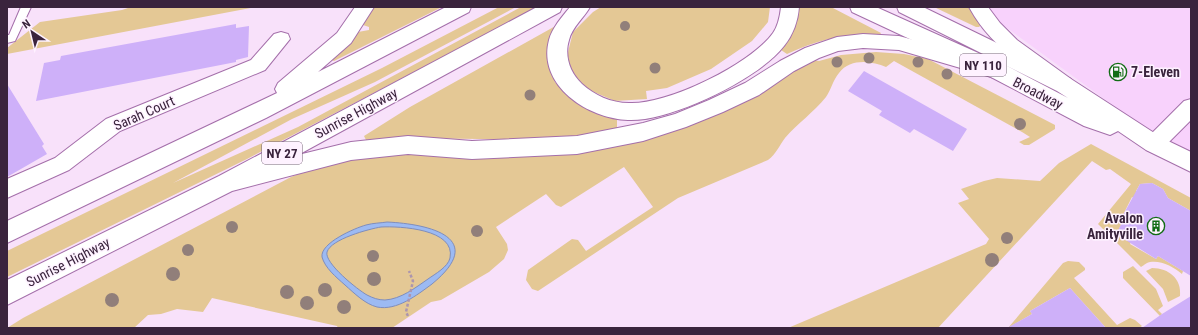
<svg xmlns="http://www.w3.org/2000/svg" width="1198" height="335" font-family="'Roboto Condensed',sans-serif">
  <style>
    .built { fill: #f8d2fc }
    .green { fill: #e4c895 }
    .water { fill: #9cbaf3; stroke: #7f8dbc; fill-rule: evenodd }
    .building { fill: #ceb0f9 }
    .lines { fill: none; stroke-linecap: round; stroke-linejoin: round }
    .lane-casing { stroke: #a46faa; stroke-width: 2 }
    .street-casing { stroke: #a46faa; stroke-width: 2 }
    .primary-casing { stroke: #a46faa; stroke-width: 2 }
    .highway-casing { stroke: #a46faa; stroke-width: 2 }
    .path { stroke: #ac95ae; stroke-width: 2.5; stroke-dasharray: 3 2; stroke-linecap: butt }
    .lane { fill: #fff; fill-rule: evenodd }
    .street { fill: #fff; fill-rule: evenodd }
    .primary { fill: #fff; fill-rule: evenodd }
    .highway { fill: #fff; fill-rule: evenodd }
    .tree { fill: #917f7a }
    .labels { text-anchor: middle; stroke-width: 3; stroke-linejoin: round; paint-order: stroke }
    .shield { fill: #fef2ff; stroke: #756277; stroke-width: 1 }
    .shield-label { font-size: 13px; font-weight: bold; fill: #3a243d }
    .poi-label { font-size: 14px; font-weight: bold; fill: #3a243d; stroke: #fef2ff; text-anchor: start }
    .street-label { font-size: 14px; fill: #3a243d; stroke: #fef2ff }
  </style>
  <rect width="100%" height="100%" fill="#f8e1fa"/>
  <polygon class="built" points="989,7 1191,7 1191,153 1148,131 992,17"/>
  <g class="green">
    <polygon points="131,7 256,7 7,54 7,48 40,22 122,10"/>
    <polygon points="372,7 442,7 334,61 332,60 358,32 369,30 369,27 363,25"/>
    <polygon points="499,7 516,7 375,82 292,119 173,183 298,127 521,7 539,7 247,159 7,277 7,251 382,68"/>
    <polygon points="601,7 770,7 768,22 752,41 711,69 667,88 646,91 647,99 615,101 589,90 573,75 567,56 573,32 593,12"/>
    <path d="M797 7H831L881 33 880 35C845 33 819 39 787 54L781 50C792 37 798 25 797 7Z"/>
    <polygon points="934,7 970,7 981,25 979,27 976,27"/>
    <path d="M559 24 549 60 555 82 572 99 590 111 617 118V130C535 146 450 135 366 140L364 136 410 107Z"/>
    <path d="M876 52 904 54 928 59 1055 125V129L1029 145H1024L1019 142 1030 137 1022 132 894 61 886 67C872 61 850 58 839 73 833 80 831 90 826 97 814 112 797 124 785 138 779 146 776 154 768 160L678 198 538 291 532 289 526 280 528 270 572 239 578 240 586 251 653 207 624 167 561 207 556 205 546 194 496 227 507 244 508 250 504 259 489 272 441 300 431 302 392 328H338L337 326 212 298 203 312 177 309 161 314 148 315 134 328H7L23 318 291 177 324 164 388 153H565L612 147 695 123 716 115 748 99 812 60 819 61 841 55Z"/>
    <path d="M1091 144 1191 198V211L1168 198 1163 189 1152 183 1140 184 1136 191 1141 199 1140 202 1132 197 1122 217 1124 219 1117 233 1131 242 1130 244 1156 259 1158 256 1183 271 1182 274C1174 267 1161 260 1150 262 1148 262 1144 265 1141 267L1098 224 1131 184 1110 169 1106 170 1092 161 938 328H788L986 244 989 239 958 203 969 199 961 189 984 181 997 178 1040 181 1059 163Z"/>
    <polygon points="1068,261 1079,262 1085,268 1085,270 1074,278 1117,325 1130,318 1135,320 1142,326 1139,328 1106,328 1070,288 1030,311 1032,314 1008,328 1063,263"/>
    <polygon points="1133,266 1156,289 1163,306 1158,310 1162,314 1160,316 1123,278 1123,272"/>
    <path d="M1152 268C1169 268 1182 279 1180 296L1168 302 1163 289 1146 271Z"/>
  </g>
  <path class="water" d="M387 222C430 224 488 238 432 284 417 295 397 311 377 307 365 304 354 293 345 285 336 277 325 268 322 257 320 243 355 228 366 225 373 223 381 223 387 222ZM381 227C400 226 456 229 450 258 448 267 435 274 428 279 415 288 401 299 385 300 378 300 373 298 367 295 358 290 324 263 327 252 331 239 369 229 381 227Z"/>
  <g class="building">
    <polygon points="236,24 236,28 249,26 248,57 236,60 236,62 36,101 44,63 60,60 61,56"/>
    <polygon points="864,71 967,129 953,151 914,129 910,133 879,115 882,111 848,91"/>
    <polygon points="7,84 44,144 42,146 47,154 7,177"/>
    <polygon points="1152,183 1163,189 1168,198 1191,211 1191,276 1158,256 1156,259 1116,234 1124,219 1122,217 1140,184"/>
    <polygon points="1070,288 1106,328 1007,328 1032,314 1030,311"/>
    <polygon points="1191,296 1191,328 1142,328 1162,314"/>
  </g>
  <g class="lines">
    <defs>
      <polygon id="lane" points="21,7 31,7 15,41 7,43 7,35 9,35"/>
      <g id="street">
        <polygon points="281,32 288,34 290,39 265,70 120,131 69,170 7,198 7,179 55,158 106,119 251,60 274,34"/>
        <polygon points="1191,99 1191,120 1161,150 1154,153 1147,150 1144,144 1147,138 1184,101"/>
      </g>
      <polygon id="primary" points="850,7 876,7 1005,65 1068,98 1057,91 899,12 897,7 923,7 1071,79 1162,138 1191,152 1191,172 1146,150 1118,131 1110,135 1084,126 991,77 852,12"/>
      <g id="highway">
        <polygon points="355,7 374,7 351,43 318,72 446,7 471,7 469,12 266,118 7,243 7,221 277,93 275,89 278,83 337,33"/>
        <polygon points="537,7 562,7 560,12 298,155 351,142 408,136 472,141 577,136 643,123 675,114 709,100 745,83 780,61 805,48 837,37 863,34 899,36 1005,65 1008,71 1005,77 998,79 899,50 863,48 838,51 819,58 794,71 759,95 723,112 686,127 643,141 577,154 472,159 408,154 351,160 232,191 7,305 7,280 219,176"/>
        <path d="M570 7H590C584 18 572 27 569 40 564 56 570 73 582 84 594 95 611 103 629 103 667 105 751 64 773 33 778 26 780 16 781 7H799C798 21 793 35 784 46 759 79 670 122 628 120 589 119 537 86 549 40 552 28 562 17 570 7Z"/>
        <path d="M969 7H988L1000 23 1017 40 1071 79 1074 85 1071 91C1057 95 1051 84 1040 77 1010 56 987 40 969 7Z"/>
      </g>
    </defs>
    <use href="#lane" class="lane-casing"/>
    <use href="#street" class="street-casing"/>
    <use href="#primary" class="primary-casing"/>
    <use href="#highway" class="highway-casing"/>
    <polyline class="path" points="408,316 406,312 413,281 409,271"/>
    <use href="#lane" class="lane"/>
    <use href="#street" class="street"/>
    <use href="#primary" class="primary"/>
    <use href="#highway" class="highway"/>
  </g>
  <g class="tree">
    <circle cx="625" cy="26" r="5"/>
    <circle cx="869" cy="58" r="5.5"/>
    <circle cx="837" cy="62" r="5.5"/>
    <circle cx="918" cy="62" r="5.5"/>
    <circle cx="655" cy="68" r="5.5"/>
    <circle cx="947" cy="74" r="5.5"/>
    <circle cx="530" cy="95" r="5.5"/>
    <circle cx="1020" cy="124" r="6"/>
    <circle cx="232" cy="227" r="6"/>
    <circle cx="477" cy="231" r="6"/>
    <circle cx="1007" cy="238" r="6"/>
    <circle cx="188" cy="250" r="6"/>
    <circle cx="373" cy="256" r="6"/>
    <circle cx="992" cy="260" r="7"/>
    <circle cx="173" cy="274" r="7"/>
    <circle cx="374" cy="279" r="7"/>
    <circle cx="325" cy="290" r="7"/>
    <circle cx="287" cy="292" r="7"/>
    <circle cx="112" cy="300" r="7"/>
    <circle cx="307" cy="303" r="7"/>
    <circle cx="344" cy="307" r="7"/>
  </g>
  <defs>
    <symbol id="fuel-ring" viewBox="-11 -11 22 22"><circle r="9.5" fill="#fef2ff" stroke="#126c15" stroke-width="1.5"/><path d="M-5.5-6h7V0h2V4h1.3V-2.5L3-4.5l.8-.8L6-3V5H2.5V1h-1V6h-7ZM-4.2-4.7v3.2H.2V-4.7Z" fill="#126c15"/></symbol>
    <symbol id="building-ring" viewBox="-11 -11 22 22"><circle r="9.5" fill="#fef2ff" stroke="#126c15" stroke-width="1.5"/><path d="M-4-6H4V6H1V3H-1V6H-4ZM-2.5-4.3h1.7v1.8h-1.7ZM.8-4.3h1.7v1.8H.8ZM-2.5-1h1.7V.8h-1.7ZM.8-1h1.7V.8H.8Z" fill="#126c15"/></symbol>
  </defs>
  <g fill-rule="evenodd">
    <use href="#fuel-ring" x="1108" y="62" width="20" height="20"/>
    <use href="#building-ring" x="1146" y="216" width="20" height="20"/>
  </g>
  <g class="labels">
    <g class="shield">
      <rect x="960" y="54" width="46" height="22" rx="3"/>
      <rect x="262" y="142" width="40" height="22" rx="3"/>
    </g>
    <g class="shield-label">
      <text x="983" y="70">NY 110</text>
      <text x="282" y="158">NY 27</text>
    </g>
    <g class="poi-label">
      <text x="1131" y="77">7-Eleven</text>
      <text x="1143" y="223" text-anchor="end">Avalon<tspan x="1143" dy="16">Amityville</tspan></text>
    </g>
    <g class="street-label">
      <text transform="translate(1038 93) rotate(27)" y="5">Broadway</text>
      <text transform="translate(144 113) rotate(-24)" y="5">Sarah Court</text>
      <text transform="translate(356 113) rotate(-28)" y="5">Sunrise Highway</text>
      <text transform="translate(68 262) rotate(-27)" y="5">Sunrise Highway</text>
    </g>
  </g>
  <rect width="1198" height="335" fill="none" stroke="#3a243d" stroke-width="16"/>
  <g transform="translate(32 32) rotate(325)" stroke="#fef2ff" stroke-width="3" paint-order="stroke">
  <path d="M0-3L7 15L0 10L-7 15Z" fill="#3a243d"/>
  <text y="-6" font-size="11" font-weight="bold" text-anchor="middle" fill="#3a243d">N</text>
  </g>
</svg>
